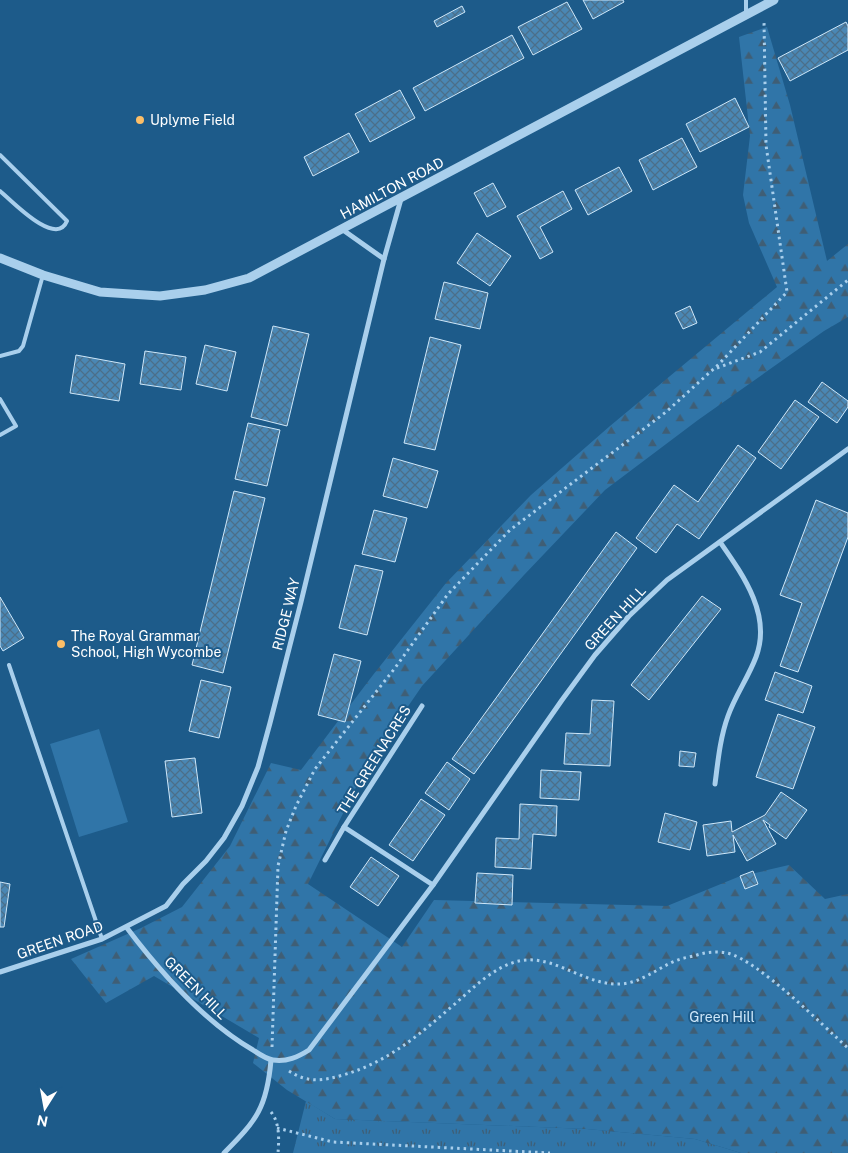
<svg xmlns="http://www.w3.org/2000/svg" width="848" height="1153" font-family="'Public Sans',sans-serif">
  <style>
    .grass { fill: url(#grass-tufts) }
    .forest { fill: url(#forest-firs) }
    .garden { fill: #3075a8 }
    .building { fill: url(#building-cross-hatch); stroke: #cee7f9 }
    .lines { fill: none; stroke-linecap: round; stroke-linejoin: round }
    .path { stroke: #a9cfec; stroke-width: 3; stroke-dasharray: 2.5 4; stroke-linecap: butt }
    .service { stroke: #a9cfec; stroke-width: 4 }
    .minor { stroke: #a9cfec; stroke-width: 5 }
    .tertiary { stroke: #a9cfec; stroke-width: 9 }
    .poi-dot { fill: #fcbe67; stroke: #1d5b8a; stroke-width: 2 }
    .labels { text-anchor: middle; stroke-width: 4; stroke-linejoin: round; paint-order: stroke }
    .poi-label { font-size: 14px; fill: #fff; stroke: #1d5b8a; text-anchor: start }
    .street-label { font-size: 14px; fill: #fff; stroke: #1d5b8a }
    .park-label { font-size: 14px; fill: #cee7f9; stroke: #1d5b8a }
  </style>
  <defs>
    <pattern id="grass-tufts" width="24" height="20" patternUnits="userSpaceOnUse" patternTransform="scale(1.25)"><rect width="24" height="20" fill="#3075a8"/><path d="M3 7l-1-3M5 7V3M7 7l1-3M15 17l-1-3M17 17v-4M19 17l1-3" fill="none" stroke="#3f5e75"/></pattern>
    <pattern id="forest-firs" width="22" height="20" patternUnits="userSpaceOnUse" patternTransform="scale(1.25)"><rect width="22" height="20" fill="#3075a8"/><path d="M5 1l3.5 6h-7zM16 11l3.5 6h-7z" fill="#3f5e75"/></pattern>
    <pattern id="building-cross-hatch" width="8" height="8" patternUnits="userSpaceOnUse" patternTransform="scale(1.25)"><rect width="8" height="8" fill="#4a87b4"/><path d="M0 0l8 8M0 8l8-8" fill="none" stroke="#4b6f8a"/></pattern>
  </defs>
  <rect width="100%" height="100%" fill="#1d5b8a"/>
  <polygon class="grass" points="306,1101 335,1119 587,1129 695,1139 741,1153 293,1153"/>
  <polygon class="forest" points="767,27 790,105 827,261 848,244 848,317 824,331 698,420 605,490 524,575 422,686 365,769 308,884 402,947 434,900 667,906 738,877 789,865 825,899 848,894 848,1153 741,1153 695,1139 587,1129 335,1119 287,1090 253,1063 259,1038 154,976 106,1003 71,959 141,928 182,907 230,846 271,763 301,770 373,675 446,583 531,495 610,426 777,287 749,223 743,195 750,136 739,37"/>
  <polygon class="garden" points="99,729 128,822 79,837 50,744"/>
  <g class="building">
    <polygon points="583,0 623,0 624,2 593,19"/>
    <polygon points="567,2 582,29 533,55 518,27"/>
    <polygon points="462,6 465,12 437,27 434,21"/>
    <polygon points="846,22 848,26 848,50 790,81 778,58"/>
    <polygon points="512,35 524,58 425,111 413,88"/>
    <polygon points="400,90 415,118 370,142 355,114"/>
    <polygon points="735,98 749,127 700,152 686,124"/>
    <polygon points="349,133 359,152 313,176 304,157"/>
    <polygon points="682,138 697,167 653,190 639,160"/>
    <polygon points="619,167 632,191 588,215 575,190"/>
    <polygon points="493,183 506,207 487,217 474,193"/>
    <polygon points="563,191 572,209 540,227 553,252 540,259 517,216"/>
    <polygon points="477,233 511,256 490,286 457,263"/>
    <polygon points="444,282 488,293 480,329 435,319"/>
    <polygon points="690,306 697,323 683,329 675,313"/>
    <polygon points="273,326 309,334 287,426 251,417"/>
    <polygon points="430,337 461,345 435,450 404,443"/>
    <polygon points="205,345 236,352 227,391 196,384"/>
    <polygon points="145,351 186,357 181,390 140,384"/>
    <polygon points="76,355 125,364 119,401 70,393"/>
    <polygon points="822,382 848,401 848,407 837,423 808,402"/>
    <polygon points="795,400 819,417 781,469 758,452"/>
    <polygon points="248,423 280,430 267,486 235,479"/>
    <polygon points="738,445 756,458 699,539 677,524 656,553 636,538 674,485 698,502"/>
    <polygon points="393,458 438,471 427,508 383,496"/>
    <polygon points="234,491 265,498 223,673 192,665"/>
    <polygon points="816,500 848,513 848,537 798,672 780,666 802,603 780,595"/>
    <polygon points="374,510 407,518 395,562 362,554"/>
    <polygon points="616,532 637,548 474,774 452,759"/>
    <polygon points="355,565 383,571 367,635 339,628"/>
    <polygon points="702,596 721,609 649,700 631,685"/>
    <polygon points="0,597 24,638 3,651 0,646"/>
    <polygon points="334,654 361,661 345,722 318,715"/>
    <polygon points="775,672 812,686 803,713 765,700"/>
    <polygon points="201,680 231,687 219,738 189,731"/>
    <polygon points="592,700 614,701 610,766 564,764 566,733 590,734"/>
    <polygon points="778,714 815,727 793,789 756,777"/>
    <polygon points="680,751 696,753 694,767 679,766"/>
    <polygon points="195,758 202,813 172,817 165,761"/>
    <polygon points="447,762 470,779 449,810 425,793"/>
    <polygon points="541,770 581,772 579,800 540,798"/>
    <polygon points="781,792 807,810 786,839 769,827 770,825 763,820 776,844 747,861 733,835 735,852 707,856 703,825 731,821 732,832 765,815"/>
    <polygon points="421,799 445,815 413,861 389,845"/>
    <polygon points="520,804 557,806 556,836 533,834 531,869 495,867 496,838 519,839"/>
    <polygon points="665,813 697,822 690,850 658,842"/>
    <polygon points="371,857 399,876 378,906 350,887"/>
    <polygon points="753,871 758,884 745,889 740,876"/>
    <polygon points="477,873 513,875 512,905 475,903"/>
    <polygon points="0,882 10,884 4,927 0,927"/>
  </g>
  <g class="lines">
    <g class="path">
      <polyline points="717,368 760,352 848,280"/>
      <polyline points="272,1047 278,866 286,831 296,806 315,769 395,668 448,594 510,530 666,412 719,364 787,292 766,145 764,21"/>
      <path d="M289 1071C307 1083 323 1081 343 1075 389 1062 421 1033 456 1003 474 987 492 969 515 962 551 951 584 986 620 984 641 983 656 969 675 961 682 958 690 957 697 955 707 952 716 951 727 953 758 960 822 1025 848 1048"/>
      <path d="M271 1112C280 1123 279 1140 278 1153"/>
      <polyline points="277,1128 333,1142 550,1153"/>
    </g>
    <g class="service">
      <polyline points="746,13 746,0"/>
      <path d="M0 155 67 221C56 248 11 200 0 191"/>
      <polyline points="0,356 19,351 23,346 43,275"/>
      <polyline points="0,399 16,426 0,435"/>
      <polyline points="9,665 102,939"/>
    </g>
    <g class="minor">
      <polyline points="343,230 384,259"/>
      <path d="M715 784C718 761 720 738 728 716 735 696 748 678 756 657 772 615 743 575 720 542"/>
      <polyline points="344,827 433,885"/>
      <polyline points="325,860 344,827 422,706"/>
      <path d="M127 928C161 973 203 1021 253 1050 259 1054 266 1059 273 1060 287 1062 298 1057 309 1050L433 885 562 700 595 655 629 616 667 580 848 449"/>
      <polyline points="0,972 102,939 166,906 183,884 206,861 224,838 242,806 258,767 270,723 301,602 384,259 401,199"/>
      <path d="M224 1153C257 1120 267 1107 271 1060"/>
    </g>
    <polyline class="tertiary" points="0,258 43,275 100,292 160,296 205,290 249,278 774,0"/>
  </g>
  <g class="poi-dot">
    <circle cx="140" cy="120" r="5"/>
    <circle cx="61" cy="644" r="5"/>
  </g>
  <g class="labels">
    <g class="poi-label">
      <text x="150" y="125">Uplyme Field</text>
      <text x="71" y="641">The Royal Grammar<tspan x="71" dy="16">School, High Wycombe</tspan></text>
    </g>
    <g class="street-label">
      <text transform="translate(392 188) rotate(-28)" y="5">HAMILTON ROAD</text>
      <text transform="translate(286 614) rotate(-76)" y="5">RIDGE WAY</text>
      <text transform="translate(615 618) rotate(-47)" y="5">GREEN HILL</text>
      <text transform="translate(374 760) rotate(-58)" y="5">THE GREENACRES</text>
      <text transform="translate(60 940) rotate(-19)" y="5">GREEN ROAD</text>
      <text transform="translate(196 988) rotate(45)" y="5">GREEN HILL</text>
    </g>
    <g class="park-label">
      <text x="722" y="1022">Green Hill</text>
    </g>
  </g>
  <g transform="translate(45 1108) rotate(191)" stroke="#1d5b8a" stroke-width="4" paint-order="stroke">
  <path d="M0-4L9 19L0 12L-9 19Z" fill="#ffffff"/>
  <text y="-8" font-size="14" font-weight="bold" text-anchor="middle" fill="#ffffff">N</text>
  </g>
</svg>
